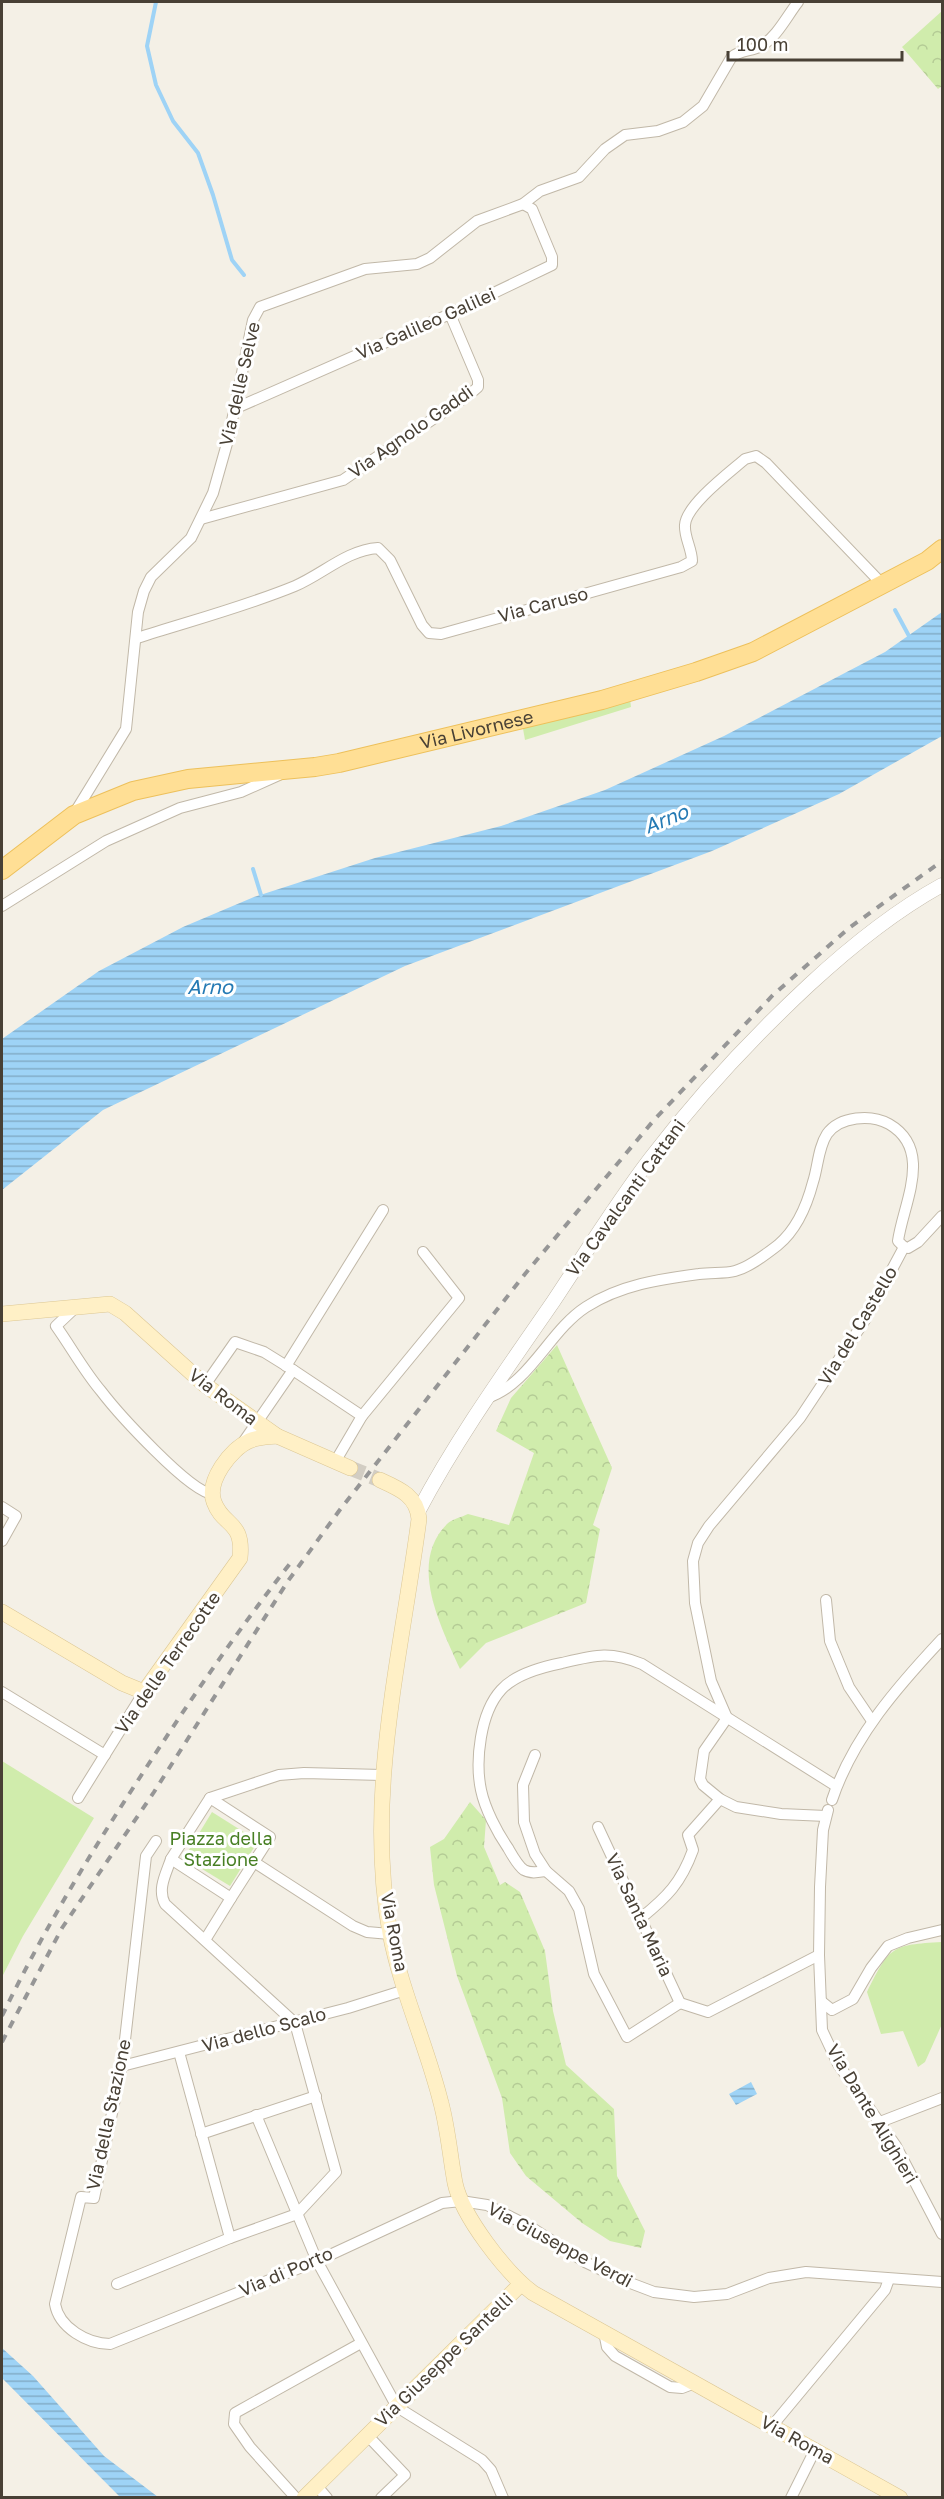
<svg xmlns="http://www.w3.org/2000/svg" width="944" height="2499" font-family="'Golos Text',sans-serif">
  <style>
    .green { fill: #d0ecac }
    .forest { fill: url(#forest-crowns) }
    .water { fill: url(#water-rules) }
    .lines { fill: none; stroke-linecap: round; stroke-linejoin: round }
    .stream { stroke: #9ed3f6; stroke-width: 4 }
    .secondary-tunnel { stroke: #d2cdc3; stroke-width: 15; stroke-dasharray: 15 8; stroke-linecap: butt }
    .minor-casing { stroke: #c1b8a8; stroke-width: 12 }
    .tertiary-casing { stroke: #c1b8a8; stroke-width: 15 }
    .secondary-casing { stroke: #dcc794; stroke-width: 16 }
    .primary-casing { stroke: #edc05b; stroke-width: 20 }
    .minor { stroke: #fff; stroke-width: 10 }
    .tertiary { stroke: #fff; stroke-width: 14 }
    .secondary { stroke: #fff0c6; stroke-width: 15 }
    .primary { stroke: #ffdf95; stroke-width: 18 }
    .rail { stroke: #969696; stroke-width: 4; stroke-dasharray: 8 8; stroke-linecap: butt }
    .labels { text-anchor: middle; stroke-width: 6; stroke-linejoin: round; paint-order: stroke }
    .street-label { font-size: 18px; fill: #484035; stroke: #fff }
    .park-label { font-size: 18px; fill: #477f23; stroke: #fff }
    .water-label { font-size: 20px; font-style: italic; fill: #247ab4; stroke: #fff }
  </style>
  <defs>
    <pattern id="forest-crowns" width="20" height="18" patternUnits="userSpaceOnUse" patternTransform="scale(1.5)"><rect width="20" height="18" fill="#d0ecac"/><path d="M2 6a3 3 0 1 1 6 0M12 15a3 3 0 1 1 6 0" fill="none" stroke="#b4cb95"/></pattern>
    <pattern id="water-rules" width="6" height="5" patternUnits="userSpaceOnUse" patternTransform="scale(1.5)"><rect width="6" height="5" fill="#9ed3f6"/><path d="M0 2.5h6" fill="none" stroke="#83adc8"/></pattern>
  </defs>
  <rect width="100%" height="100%" fill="#f4f0e6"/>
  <g class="green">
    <polygon points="630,698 631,707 525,740 522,723"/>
    <polygon points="2,1761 94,1818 23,1936 2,1977"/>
    <polygon points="212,1812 258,1841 230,1886 184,1858"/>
    <path d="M942 1942V2024L925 2062 918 2067 903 2031 881 2034 867 1992C890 1946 891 1945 942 1942Z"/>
  </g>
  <g class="forest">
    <polygon points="942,11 942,86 938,89 902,47"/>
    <path d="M557 1345 612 1468 593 1525 600 1529 586 1603 486 1643 460 1669C442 1628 407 1564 447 1524 452 1519 462 1517 468 1514L509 1525 534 1453 496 1431 511 1398Z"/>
    <polygon points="470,1802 486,1820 484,1847 500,1885 505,1882 520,1892 545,1951 553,2011 566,2065 614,2109 617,2176 645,2231 641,2248 610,2241 582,2223 526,2176 510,2153 502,2098 457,1976 434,1885 430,1847 444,1839"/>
  </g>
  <g class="water">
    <polygon points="942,612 942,736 839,794 712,851 405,966 103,1110 2,1190 2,1039 99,971 183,927 254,897 375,858 501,826 605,790 724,736 885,652"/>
    <polygon points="751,2082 757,2094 736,2105 729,2094"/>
    <polygon points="2,2348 33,2376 104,2456 158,2497 120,2497 2,2378"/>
  </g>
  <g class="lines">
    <g class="stream">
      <polyline points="156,2 147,46 156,85 173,121 198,153 213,195 232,260 244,275"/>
      <polyline points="895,610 909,636"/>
      <polyline points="253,869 261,895"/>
    </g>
    <polyline class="secondary-tunnel" points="350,1468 380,1480"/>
    <defs>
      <g id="minor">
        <polyline points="234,409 450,314 552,265 552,257 532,209 523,204"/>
        <polyline points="201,519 343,480 470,394 478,387 478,380 450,314"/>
        <path d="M137 638C190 621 244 607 295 586 323 574 347 550 378 548L390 560 422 625 429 633 441 634 681 567 692 561C692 549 684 537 685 525 686 505 730 472 745 459L756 456 766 463 883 585"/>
        <path d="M74 814 126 729 138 612 144 591 151 577 191 538 213 493 228 440 253 320 260 307 365 269 417 264 430 258 477 221 523 204 540 191 579 177 605 149 625 135 658 131 683 122 703 106 731 58C740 49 751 52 761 46 777 37 787 16 798 2"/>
        <polyline points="2,906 106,841 180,808 241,792 279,775"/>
        <polyline points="904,1247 908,1248 918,1242 942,1216"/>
        <path d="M75 1308 56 1326C71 1347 84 1371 101 1391 117 1412 190 1493 213 1494"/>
        <polyline points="286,1366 383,1210"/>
        <polyline points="293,1370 362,1416"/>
        <polyline points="205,1385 235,1342 264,1352 293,1370 242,1444"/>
        <path d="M487 1398C530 1384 549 1331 586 1307 620 1285 660 1279 699 1274 711 1272 724 1274 735 1271 750 1267 766 1254 778 1245 796 1230 807 1205 813 1182 818 1167 818 1148 827 1134 840 1116 871 1114 889 1124 934 1150 903 1204 898 1241L904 1247"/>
        <polyline points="335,1462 362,1416 459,1298 423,1252"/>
        <polyline points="2,1507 16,1516 2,1541"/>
        <polyline points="826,1600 830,1641 849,1687 872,1721"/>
        <polyline points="2,1692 105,1755"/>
        <polyline points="727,1718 711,1681 695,1603 693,1561 698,1543 709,1526 800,1418 865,1320 904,1247"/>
        <polyline points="727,1718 704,1751 700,1779 703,1785 720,1799 736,1807 781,1814 826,1816"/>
        <polyline points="535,1755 523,1785 524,1822 535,1854 546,1871 569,1891 579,1909 594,1974 627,2037 680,2003"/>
        <polyline points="78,1798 144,1692"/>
        <polygon points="210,1798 270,1837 231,1898 171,1859"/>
        <polyline points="210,1798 279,1775 304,1773 382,1775"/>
        <path d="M832 1800C853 1737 898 1686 942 1639"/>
        <polyline points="828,1810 823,1830 820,1887 819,1955 822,2030 838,2064 896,2146 942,2234"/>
        <polyline points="598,1827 680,2003"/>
        <path d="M156 1841 146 1856 122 2066 94 2198 81 2197 55 2304C59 2328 88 2344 110 2344L317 2261 442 2203 461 2201 487 2205 529 2226 585 2262 625 2281 654 2292 694 2297 727 2294 769 2278 806 2272 942 2282"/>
        <polyline points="254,1862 353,1926 367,1932 390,1934"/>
        <path d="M546 1871C539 1872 531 1874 524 1870 518 1866 512 1855 508 1848 497 1832 485 1809 481 1790 475 1761 480 1713 501 1690 515 1674 542 1667 562 1663 596 1655 610 1651 642 1664L836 1786"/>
        <path d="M641 1918C667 1897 681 1883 693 1850L688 1835 720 1799"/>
        <polyline points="205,1940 231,1898"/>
        <polyline points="822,2002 832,2010 853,1999 871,1968 888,1946 908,1938 942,1930"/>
        <polyline points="680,2003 708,2012 819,1955"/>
        <polyline points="179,2052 230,2238"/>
        <polyline points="122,2066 348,2008 405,1990"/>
        <polyline points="256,2115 317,2261 397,2407 482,2460 491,2470 503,2498"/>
        <polyline points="880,2122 942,2098"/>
        <polyline points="201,2134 316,2096"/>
        <path d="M117 2284 230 2238 297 2214 336 2172 295 2023 165 1904C157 1889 166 1874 171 1859"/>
        <polyline points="604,2332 607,2347 615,2356 670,2387 682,2388 695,2383"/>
        <polyline points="772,2426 885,2290 889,2279"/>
        <polyline points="367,2435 405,2475 381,2498"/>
        <polyline points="316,2485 327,2498"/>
        <polyline points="296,2498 250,2447 234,2424 235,2413 361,2343"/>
        <polyline points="791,2498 815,2450"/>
      </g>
      <path id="tertiary" d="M418 1512C457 1438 506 1370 553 1302 585 1254 615 1205 650 1159 698 1096 751 1039 809 985 850 947 893 912 942 885"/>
      <g id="secondary">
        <polyline points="2,1314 110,1304 125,1313 205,1385 277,1436 350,1468"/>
        <path d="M380 1480C400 1489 417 1496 419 1519 401 1657 365 1794 390 1933 401 1991 427 2046 441 2103 448 2129 450 2156 455 2183 462 2216 506 2273 533 2293L900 2498"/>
        <path d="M2 1612 122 1683 144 1692 240 1558C244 1520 223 1527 214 1502 206 1481 231 1449 249 1441 257 1437 268 1437 277 1436"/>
        <polyline points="304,2498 521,2284"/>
      </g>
      <g id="primary">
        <path id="s1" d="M2 870 74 815 133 791 188 779 315 767 339 763 602 700 696 672 753 652 927 561 942 549"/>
      </g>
    </defs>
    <use href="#minor" class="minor-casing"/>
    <use href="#tertiary" class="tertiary-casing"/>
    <use href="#secondary" class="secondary-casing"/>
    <use href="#primary" class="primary-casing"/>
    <use href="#minor" class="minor"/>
    <use href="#tertiary" class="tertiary"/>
    <use href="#secondary" class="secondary"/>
    <use href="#primary" class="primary"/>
    <g class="rail">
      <path d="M2 2016C40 1937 85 1862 133 1788 184 1709 234 1635 292 1561"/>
      <polyline points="2,2042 62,1928 154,1792 288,1581 339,1511 525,1274 654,1120 773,995 849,928 942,861"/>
    </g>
  </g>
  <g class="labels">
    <g class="street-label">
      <text transform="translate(426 324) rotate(-24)" y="6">Via Galileo Galilei</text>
      <text transform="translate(240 384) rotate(-77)" y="6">Via delle Selve</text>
      <text transform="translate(411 432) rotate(-35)" y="6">Via Agnolo Gaddi</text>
      <text transform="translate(543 605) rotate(-15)" y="6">Via Caruso</text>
      <text dy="6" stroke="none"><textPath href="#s1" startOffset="504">Via Livornese</textPath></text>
      <text transform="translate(626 1198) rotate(-54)" y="6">Via Cavalcanti Cattani</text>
      <text transform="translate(858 1326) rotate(-59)" y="6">Via del Castello</text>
      <text transform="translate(223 1397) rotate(37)" y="6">Via Roma</text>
      <text transform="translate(168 1663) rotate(-55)" y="6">Via delle Terrecotte</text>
      <text transform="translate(639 1915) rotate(65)" y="6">Via Santa Maria</text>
      <text transform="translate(394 1932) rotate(79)" y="6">Via Roma</text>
      <text transform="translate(264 2030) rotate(-15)" y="6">Via dello Scalo</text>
      <text transform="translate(872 2114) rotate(59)" y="6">Via Dante Alighieri</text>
      <text transform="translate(109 2115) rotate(-78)" y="6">Via della Stazione</text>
      <text transform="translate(560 2245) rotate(28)" y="6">Via Giuseppe Verdi</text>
      <text transform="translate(286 2272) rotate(-23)" y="6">Via di Porto</text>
      <text transform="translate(444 2360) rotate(-44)" y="6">Via Giuseppe Santelli</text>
      <text transform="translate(797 2440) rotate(29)" y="6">Via Roma</text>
    </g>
    <g class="park-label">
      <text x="221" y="1845">Piazza della<tspan x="221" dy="21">Stazione</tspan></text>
    </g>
    <g class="water-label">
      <text transform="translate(666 819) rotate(-22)" y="7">Arno</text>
      <text x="210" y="994">Arno</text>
    </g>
  </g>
  <rect width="944" height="2499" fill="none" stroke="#484035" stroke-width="6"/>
  <path d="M728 51v9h174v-9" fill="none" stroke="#484035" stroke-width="3"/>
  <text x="737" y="51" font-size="18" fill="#484035" stroke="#ffffff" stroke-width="4.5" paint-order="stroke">100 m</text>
</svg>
